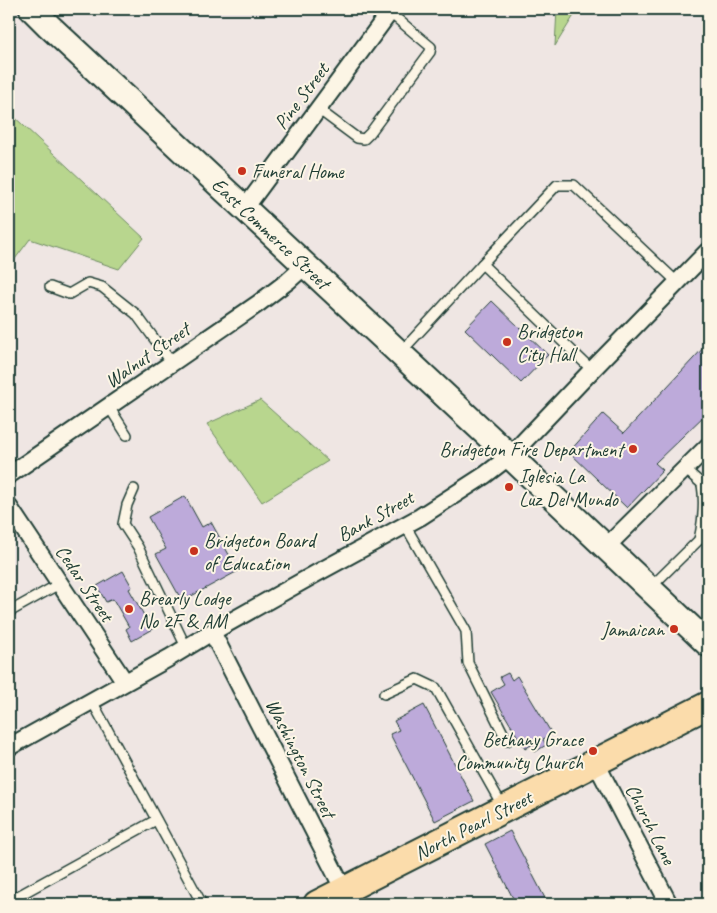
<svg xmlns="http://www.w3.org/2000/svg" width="717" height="913" font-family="Caveat,sans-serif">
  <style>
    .green { fill: #b8d68e; stroke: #6c8a61 }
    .building { fill: #bdaada; stroke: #1f3d34 }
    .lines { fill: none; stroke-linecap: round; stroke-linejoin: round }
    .lane-casing { stroke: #1f3d34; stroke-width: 12 }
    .street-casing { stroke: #1f3d34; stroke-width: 20 }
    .secondary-casing { stroke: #1f3d34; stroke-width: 28 }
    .primary-casing { stroke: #1f3d34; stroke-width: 30 }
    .lane { stroke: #fcf5e5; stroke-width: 9 }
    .street { stroke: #fcf5e5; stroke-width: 16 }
    .secondary { stroke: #fcf5e5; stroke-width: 24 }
    .primary { stroke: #fbdcab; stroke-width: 26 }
    .poi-dot { fill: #c8321e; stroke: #fcf5e5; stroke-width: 2 }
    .labels { text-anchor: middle; stroke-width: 4; stroke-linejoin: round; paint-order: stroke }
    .street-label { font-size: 20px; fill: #1f3d34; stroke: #fcf5e5 }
    .poi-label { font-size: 20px; fill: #1f3d34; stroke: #fcf5e5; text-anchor: start }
  </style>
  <rect width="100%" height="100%" fill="#efe6e3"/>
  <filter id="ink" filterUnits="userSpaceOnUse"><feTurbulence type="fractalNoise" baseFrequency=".02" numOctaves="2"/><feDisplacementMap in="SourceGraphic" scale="10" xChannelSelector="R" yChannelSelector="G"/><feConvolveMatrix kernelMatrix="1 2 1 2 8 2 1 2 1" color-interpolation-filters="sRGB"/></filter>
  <g filter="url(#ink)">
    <g class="green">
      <polygon points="557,9 578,9 555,46"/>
      <polygon points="9,112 144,238 119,269 30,239 9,267"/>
      <polygon points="260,400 328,461 262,502 207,424"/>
    </g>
    <g class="building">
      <polygon points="492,301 548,355 521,383 465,329"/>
      <polygon points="707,344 708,345 708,412 655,463 663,470 627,508 569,452 603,414 624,433"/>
      <polygon points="185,496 202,527 211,522 238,571 182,601 156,554 166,549 148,517"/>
      <polygon points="123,571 132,587 129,589 145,617 148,616 155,628 132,641 126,629 129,627 113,599 106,602 97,586"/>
      <polygon points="508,673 512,680 517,676 552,734 543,739 546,745 535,752 531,745 525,749 491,692 504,684 500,677"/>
      <polygon points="424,705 474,801 435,821 390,734 399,730 394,721"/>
      <polygon points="510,831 548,904 516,904 485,844"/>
    </g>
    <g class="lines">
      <defs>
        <g id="lane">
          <polyline points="318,109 357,138 364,139 370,133 430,52 431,47 389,12"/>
          <polyline points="50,287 69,294 88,283 102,287 136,314 172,363"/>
          <polyline points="401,352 482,264"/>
          <polyline points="592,370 482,264 557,185 574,185 677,282"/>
          <polyline points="109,407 127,435"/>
          <polyline points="685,469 702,484 708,485"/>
          <polyline points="134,489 127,505 123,524 138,547 186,647"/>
          <polyline points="405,525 466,631 468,663 507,741"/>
          <path d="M699 540C703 522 705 503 702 484"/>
          <polyline points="650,588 708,531"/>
          <polyline points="9,612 59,584"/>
          <polyline points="384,694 417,679 436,688 503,807"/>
          <polyline points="92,701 202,904"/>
          <polyline points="9,901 156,820"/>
        </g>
        <g id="street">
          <polyline points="245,208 392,9"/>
          <polyline points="9,475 259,303 288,281 306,265"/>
          <polyline points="9,507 125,682"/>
          <polyline points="606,547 708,446"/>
          <polyline points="212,632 351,904"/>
          <polyline points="9,747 169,658 212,632 317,573 420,517 485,475 510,456 592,370 708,251"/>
          <polyline points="596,763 669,904"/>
        </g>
        <polyline id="secondary" points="32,9 49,26 498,445 708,644"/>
        <polyline id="primary" points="317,904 708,705"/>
      </defs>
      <use href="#lane" class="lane-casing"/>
      <use href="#street" class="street-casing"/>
      <use href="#secondary" class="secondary-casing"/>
      <use href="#primary" class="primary-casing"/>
      <use href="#lane" class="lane"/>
      <use href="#street" class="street"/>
      <use href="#secondary" class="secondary"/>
      <use href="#primary" class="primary"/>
    </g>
  </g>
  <g class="poi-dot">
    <circle cx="242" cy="171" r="5"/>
    <circle cx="507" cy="342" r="5"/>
    <circle cx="633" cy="449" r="5"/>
    <circle cx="509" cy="487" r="5"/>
    <circle cx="194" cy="551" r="5"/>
    <circle cx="129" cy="609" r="5"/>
    <circle cx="674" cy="629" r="5"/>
    <circle cx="593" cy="751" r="5"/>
  </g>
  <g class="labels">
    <g class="street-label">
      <text transform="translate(301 96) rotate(-53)" y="7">Pine Street</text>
      <text transform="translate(271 233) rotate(43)" y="7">East Commerce Street</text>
      <text transform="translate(147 355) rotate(-35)" y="7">Walnut Street</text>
      <text transform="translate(375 516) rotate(-29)" y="7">Bank Street</text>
      <text transform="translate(85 583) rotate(56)" y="7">Cedar Street</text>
      <text transform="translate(301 758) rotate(63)" y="7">Washington Street</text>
      <text transform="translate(651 824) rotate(63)" y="7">Church Lane</text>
      <text transform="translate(473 825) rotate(-27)" y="7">North Pearl Street</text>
    </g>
    <g class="poi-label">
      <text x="252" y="178">Funeral Home</text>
      <text x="517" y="338">Bridgeton<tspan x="517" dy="23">City Hall</tspan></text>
      <text x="623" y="456" text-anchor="end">Bridgeton Fire Department</text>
      <text x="519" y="483">Iglesia La<tspan x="519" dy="23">Luz Del Mundo</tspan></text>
      <text x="204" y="547">Bridgeton Board<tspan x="204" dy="23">of Education</tspan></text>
      <text x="139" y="605">Brearly Lodge<tspan x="139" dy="23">No 2F &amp; AM</tspan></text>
      <text x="664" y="636" text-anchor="end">Jamaican</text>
      <text x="583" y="746" text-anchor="end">Bethany Grace<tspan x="583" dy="23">Community Church</tspan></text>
    </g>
  </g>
  <rect width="717" height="913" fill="none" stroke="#fcf5e5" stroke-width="30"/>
  <rect x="15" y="15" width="687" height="883" fill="none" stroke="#1f3d34" stroke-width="2" filter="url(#ink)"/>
</svg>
